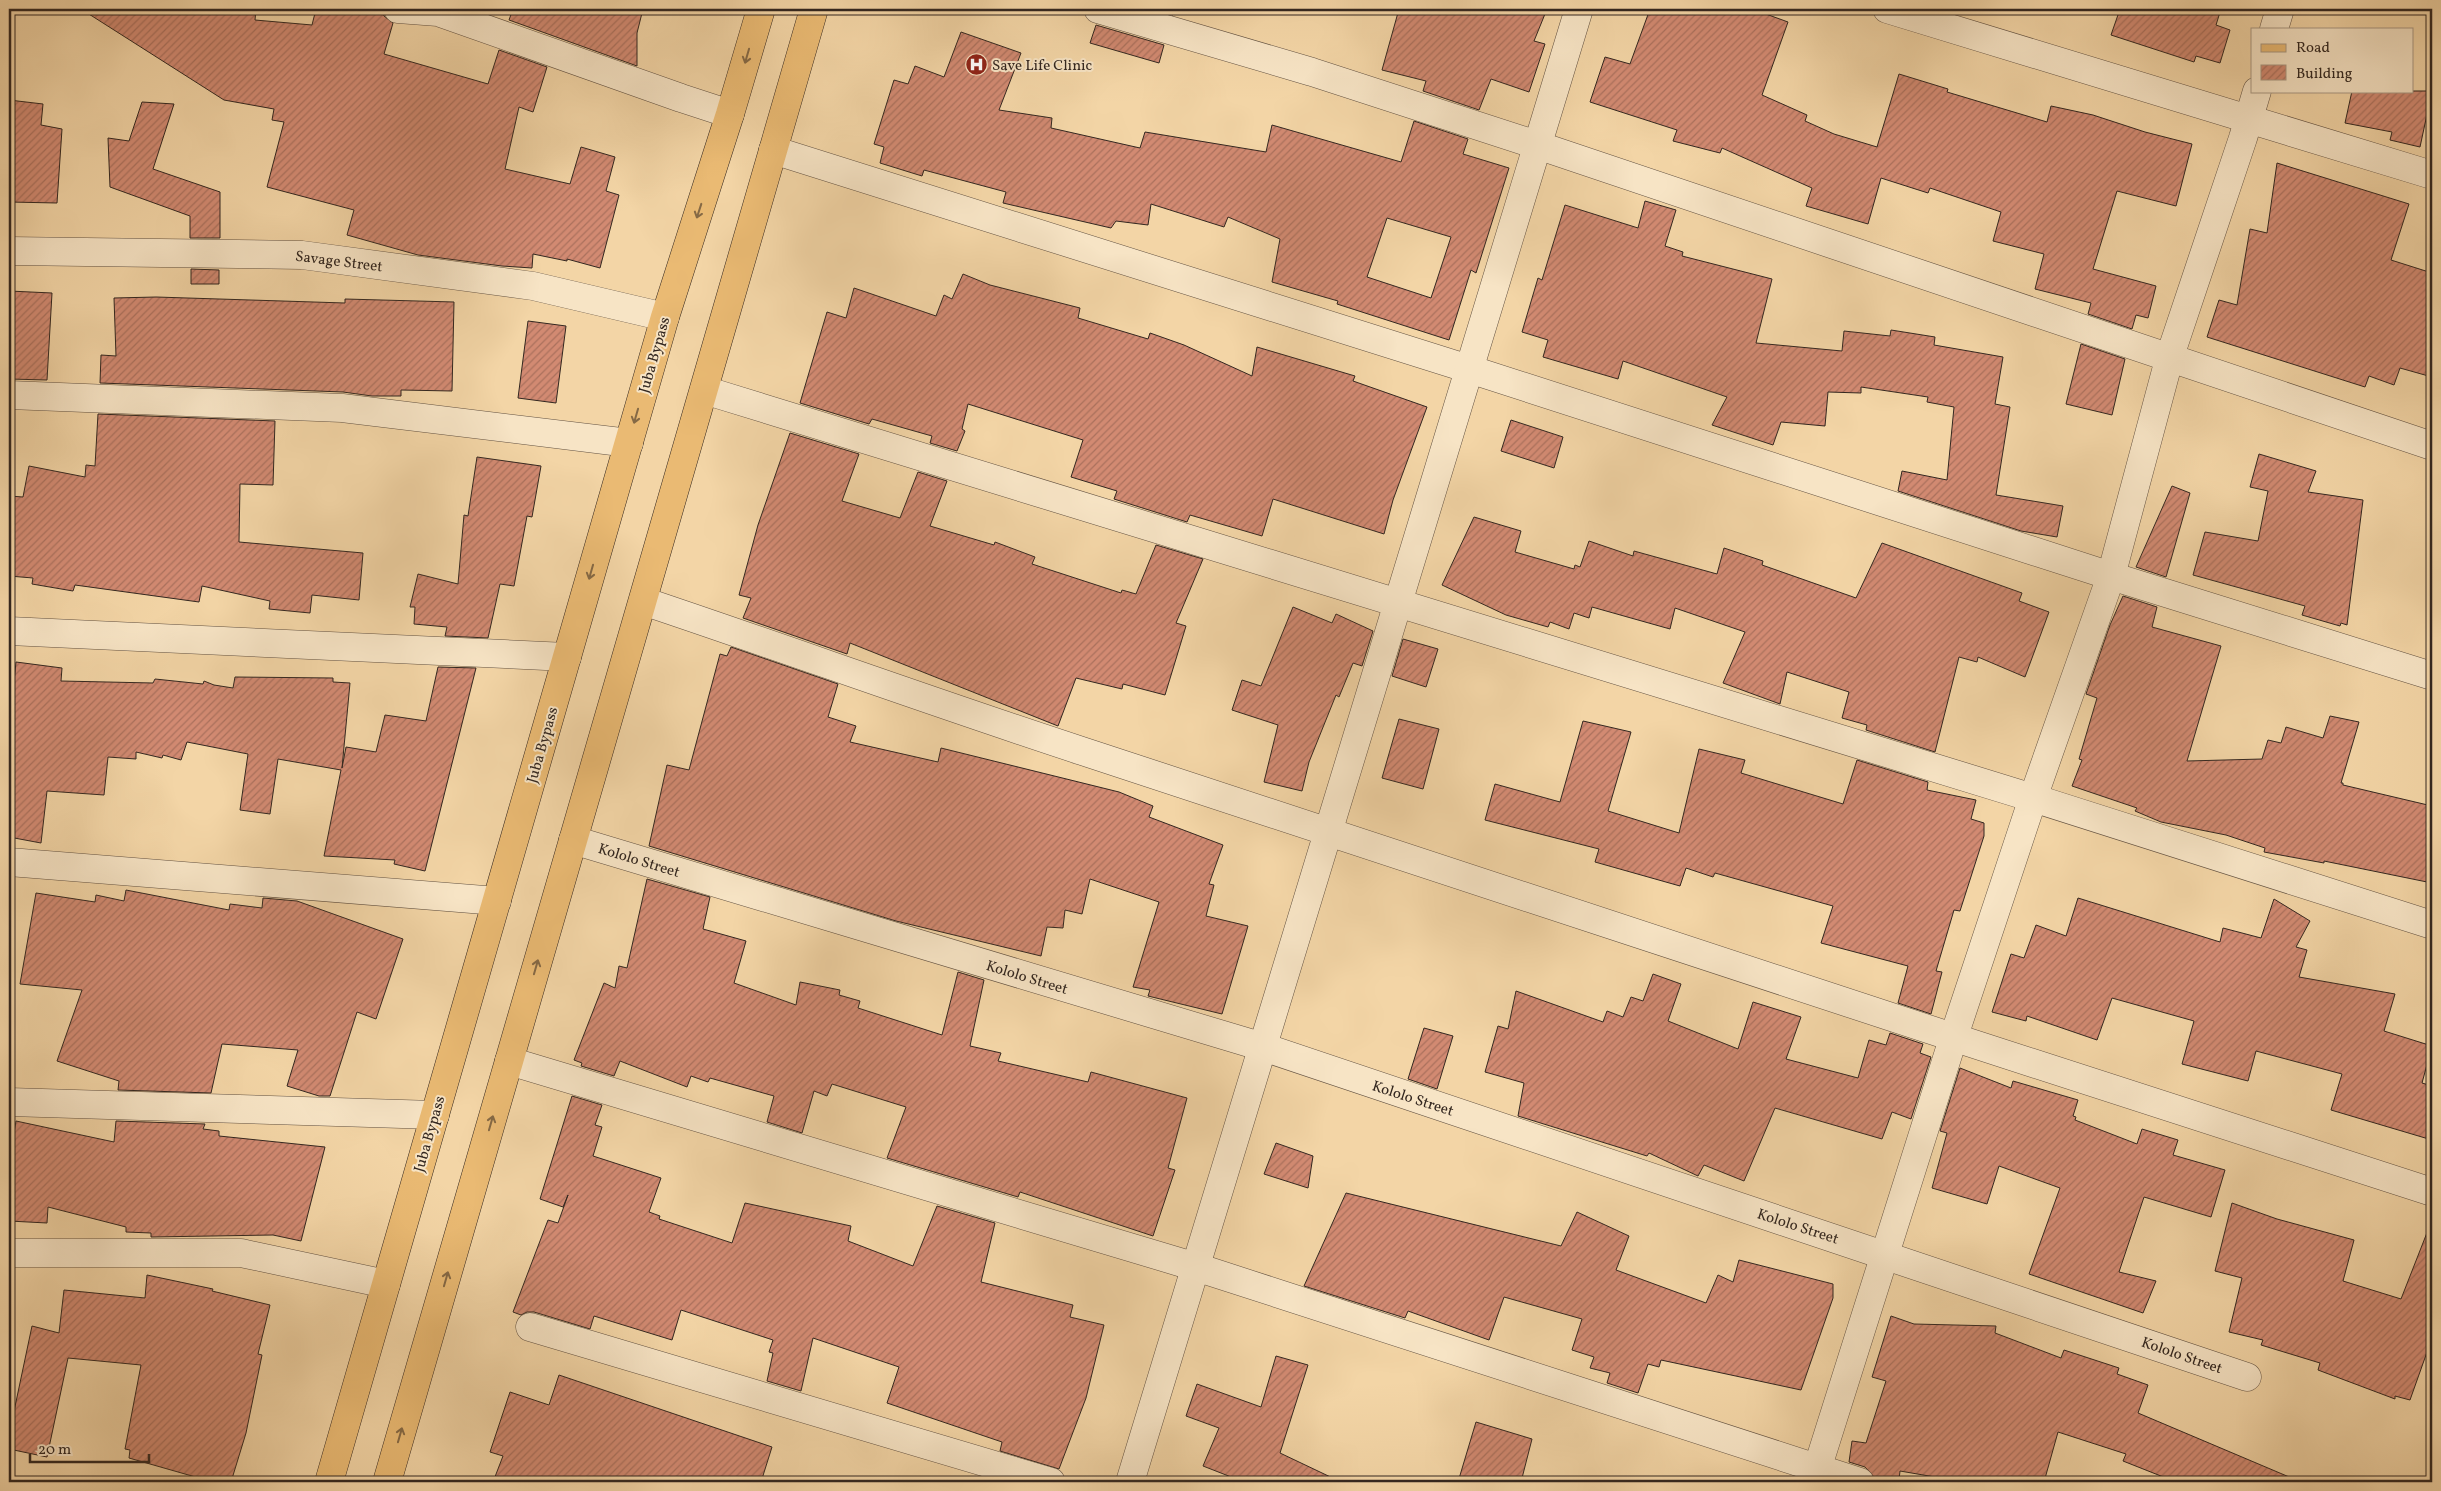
<svg xmlns="http://www.w3.org/2000/svg" width="2441" height="1491" font-family="Vollkorn,serif">
  <style>
    .building { fill: url(#building-hatch); stroke: #332720; fill-rule: evenodd }
    .lines { fill: none; stroke-linecap: round; stroke-linejoin: round }
    .minor-casing { stroke: #635242; stroke-width: 29 }
    .primary-casing { stroke: #332720; stroke-width: 29 }
    .minor { stroke: #f7e4c5; stroke-width: 28 }
    .primary { stroke: #eaba73; stroke-width: 28 }
    .oneway { stroke: #856945 }
    .labels { text-anchor: middle; stroke-width: 4; stroke-linejoin: round; paint-order: stroke }
    .poi-label { font-size: 15px; fill: #332720; stroke: #f7e4c5; text-anchor: start }
    .street-label { font-size: 15px; fill: #332720; stroke: #f7e4c5 }
  </style>
  <defs>
    <pattern id="building-hatch" width="6" height="6" patternUnits="userSpaceOnUse" patternTransform="scale(1.25)"><rect width="6" height="6" fill="#d28a72"/><path d="M-1 1l2-2M0 6l6-6M5 7l2-2" fill="none" stroke="#ab715d"/></pattern>
  </defs>
  <rect width="100%" height="100%" fill="#f3d5a6"/>
  <filter id="stains"><feTurbulence type="fractalNoise" baseFrequency=".004" numOctaves="4"/><feColorMatrix values="0 0 0 0 .2 0 0 0 0 .09 0 0 0 0 .02 0 0 0 .5 -.17"/></filter>
  <radialGradient id="worn" r=".72"><stop offset=".6" stop-color="#630" stop-opacity="0"/><stop offset="1" stop-color="#630" stop-opacity=".3"/></radialGradient>
  <g class="building">
    <polygon points="81,9 256,9 255,20 312,25 316,9 383,9 384,16 393,23 384,54 488,84 499,50 547,67 533,112 519,107 505,169 570,184 581,147 615,157 606,191 619,195 600,268 567,259 567,261 533,254 532,268 502,266 418,255 347,235 354,210 267,187 284,122 272,120 274,109 224,100"/>
    <polygon points="513,9 643,9 637,33 637,66 509,20"/>
    <polygon points="1152,9 1175,9 1173,15"/>
    <polygon points="1399,9 1547,9 1534,41 1545,44 1529,92 1491,79 1479,110 1423,91 1426,81 1382,70"/>
    <polygon points="1650,9 1752,9 1788,22 1762,95 1807,115 1805,121 1834,134 1877,147 1899,74 1948,89 1947,92 2047,122 2051,106 2093,115 2145,132 2192,144 2176,206 2117,191 2093,269 2156,286 2148,318 2136,315 2132,329 2088,314 2091,303 2035,289 2044,254 1993,241 2001,212 1930,188 1928,193 1881,178 1868,224 1806,206 1812,188 1722,148 1720,153 1673,141 1677,130 1590,102 1605,57 1630,64"/>
    <polygon points="2120,9 2221,9 2216,25 2230,30 2220,63 2196,56 2194,62 2111,35"/>
    <polygon points="1096,25 1164,45 1159,63 1090,43"/>
    <path d="M961 32 1021 53 999 110 1052 118 1051 128 1140 148 1145 132 1266 152 1272 125 1401 162 1414 121 1468 139 1463 154 1509 168 1476 273 1471 270 1449 340 1337 304 1338 301 1272 282 1280 239 1228 217 1224 227 1151 204 1148 225 1116 221 1111 228 1003 203 1006 192 924 170 922 176 880 163 884 147 874 144 894 80 908 84 915 66 944 77ZM1387 218 1451 237 1431 298 1367 277Z"/>
    <polygon points="2352,91 2432,91 2420,147 2390,140 2392,132 2345,123"/>
    <polygon points="9,100 43,104 41,125 62,129 57,203 9,202"/>
    <polygon points="142,102 174,104 153,169 220,192 220,238 190,238 190,216 110,187 108,138 129,141"/>
    <polygon points="2277,163 2409,204 2391,260 2432,273 2432,377 2400,368 2394,385 2369,376 2365,387 2207,337 2219,300 2237,305 2250,229 2267,233"/>
    <polygon points="1645,201 1676,210 1665,246 1683,252 1682,256 1772,279 1756,343 1842,351 1844,331 1890,336 1891,330 1935,337 1934,345 2003,357 1995,404 2010,407 1996,495 2063,506 2057,537 2021,531 1898,491 1902,471 1947,480 1954,407 1927,402 1928,397 1861,387 1861,393 1828,392 1825,426 1781,422 1773,445 1712,425 1727,397 1623,361 1618,379 1543,357 1548,340 1522,332 1538,278 1542,280 1565,205 1638,228"/>
    <polygon points="191,269 219,270 219,284 191,284"/>
    <polygon points="963,274 990,285 1080,308 1078,318 1148,339 1150,333 1184,345 1252,376 1257,347 1355,376 1353,381 1427,407 1393,500 1384,534 1273,499 1262,536 1190,515 1187,522 1114,499 1117,491 1071,477 1083,440 968,404 962,429 965,431 957,451 930,443 932,436 872,419 869,424 800,403 827,312 846,318 854,288 936,316 944,295 952,299"/>
    <polygon points="9,291 52,293 47,380 9,379"/>
    <polygon points="156,297 345,303 345,299 454,302 452,391 401,390 401,396 372,396 343,392 100,383 101,355 116,356 114,298"/>
    <polygon points="528,321 566,326 556,403 518,398"/>
    <polygon points="2081,344 2125,359 2112,415 2066,404"/>
    <polygon points="98,414 275,421 273,485 240,484 239,542 363,553 359,600 312,595 310,613 269,609 270,601 202,586 199,602 75,585 73,591 32,584 33,578 9,576 9,496 23,497 29,466 85,477 86,465 95,466"/>
    <polygon points="1511,420 1563,437 1554,468 1501,451"/>
    <polygon points="790,433 859,454 842,501 900,518 918,472 947,481 930,526 994,545 995,542 1035,557 1032,564 1121,593 1122,590 1136,594 1156,545 1203,559 1176,623 1186,626 1165,695 1123,684 1122,689 1076,678 1058,726 850,643 847,654 743,618 751,598 739,595 758,525"/>
    <polygon points="2259,454 2316,471 2308,492 2363,500 2347,625 2341,623 2340,626 2302,615 2305,606 2193,575 2205,532 2258,541 2268,491 2250,487"/>
    <polygon points="477,457 541,466 532,517 527,516 514,586 500,584 488,638 445,636 447,627 414,624 415,607 410,607 418,574 458,584 464,515 468,516"/>
    <polygon points="2172,486 2190,493 2166,577 2136,567"/>
    <polygon points="1474,517 1521,531 1515,552 1574,569 1575,565 1580,567 1589,541 1633,556 1634,551 1717,574 1724,548 1763,561 1762,565 1856,598 1882,543 2022,593 2019,601 2049,612 2025,677 1978,657 1977,662 1959,657 1935,752 1866,730 1867,725 1842,718 1849,692 1787,672 1780,704 1723,683 1745,632 1675,608 1670,629 1592,607 1589,618 1574,613 1569,629 1550,622 1548,627 1506,615 1442,585"/>
    <polygon points="2123,596 2157,607 2152,627 2221,646 2187,761 2262,759 2268,740 2281,743 2286,727 2323,738 2330,716 2359,722 2341,783 2343,783 2343,785 2432,806 2432,883 2324,861 2324,863 2264,852 2265,848 2226,835 2161,822 2135,811 2137,808 2072,786 2082,760 2079,759 2097,698 2086,694 2110,625"/>
    <polygon points="1293,607 1332,623 1336,614 1373,631 1362,666 1353,663 1339,697 1336,695 1309,762 1302,791 1264,782 1278,725 1232,710 1242,680 1261,686"/>
    <polygon points="1403,639 1438,649 1426,687 1392,676"/>
    <polygon points="731,647 838,684 828,717 856,726 850,742 938,762 941,748 1119,792 1153,806 1149,817 1223,845 1209,884 1214,885 1206,916 1248,926 1222,1014 1148,996 1150,990 1133,987 1159,902 1090,879 1082,914 1065,910 1063,928 1047,927 1041,956 896,921 649,846 667,765 689,770 720,654 727,656"/>
    <polygon points="16,662 62,668 61,681 153,683 155,679 203,684 204,681 214,685 233,688 235,677 333,678 333,682 350,683 342,768 346,747 376,752 385,715 426,721 438,667 476,668 425,871 394,864 395,860 324,856 341,770 278,759 270,814 240,810 248,754 187,742 181,760 163,755 162,758 136,752 136,759 108,757 104,795 47,791 41,843 9,837 9,700 12,701"/>
    <polygon points="1399,719 1439,729 1423,789 1382,778"/>
    <polygon points="1583,721 1631,732 1608,811 1679,833 1699,749 1745,760 1741,773 1843,804 1857,760 1928,782 1927,790 1976,800 1971,819 1984,823 1984,836 1960,911 1954,910 1936,971 1942,972 1931,1014 1898,1003 1908,966 1821,943 1833,906 1715,873 1713,877 1686,868 1680,886 1595,862 1599,849 1485,820 1495,784 1560,802"/>
    <polygon points="647,879 710,897 703,929 746,941 734,983 796,1005 800,982 840,990 839,995 860,1001 858,1008 942,1035 958,972 984,980 970,1046 1001,1053 998,1061 1088,1082 1091,1072 1187,1098 1168,1168 1175,1170 1153,1236 1020,1192 1018,1197 887,1158 906,1107 832,1084 827,1096 814,1091 802,1133 767,1122 774,1096 710,1078 708,1082 691,1076 687,1087 620,1061 614,1076 581,1066 582,1063 574,1060 604,983 615,988 619,966 627,968"/>
    <polygon points="126,890 229,910 230,904 262,908 263,898 297,901 403,939 376,1019 357,1012 330,1096 319,1096 287,1086 298,1050 222,1044 211,1093 118,1090 119,1081 57,1061 82,990 20,984 36,893 95,902 96,895 124,901"/>
    <polygon points="2078,898 2220,942 2223,928 2261,938 2274,899 2310,921 2296,947 2307,950 2299,977 2395,994 2384,1031 2432,1046 2422,1083 2432,1086 2432,1140 2331,1110 2342,1074 2256,1051 2248,1081 2182,1064 2194,1021 2112,998 2097,1040 2027,1016 2026,1021 1992,1012 2011,954 2024,958 2036,925 2066,936"/>
    <polygon points="1653,974 1681,984 1668,1021 1738,1049 1753,1002 1801,1017 1786,1059 1858,1078 1869,1040 1886,1045 1890,1033 1923,1044 1920,1053 1931,1057 1911,1119 1892,1112 1882,1139 1775,1108 1744,1181 1704,1165 1698,1176 1649,1153 1647,1156 1518,1116 1524,1083 1485,1072 1498,1026 1508,1029 1516,991 1603,1022 1607,1011 1623,1017 1631,997 1643,1001"/>
    <polygon points="1424,1028 1453,1036 1437,1089 1408,1079"/>
    <polygon points="1960,1068 2011,1088 2013,1081 2078,1100 2073,1116 2076,1117 2075,1120 2137,1144 2142,1129 2178,1140 2173,1155 2225,1170 2211,1217 2144,1197 2119,1272 2156,1281 2143,1313 2029,1274 2060,1188 1999,1166 1987,1204 1932,1188 1947,1133 1940,1131"/>
    <polygon points="572,1096 602,1105 595,1125 602,1127 593,1156 661,1178 649,1212 660,1216 659,1219 732,1243 745,1203 851,1226 848,1241 913,1266 937,1206 995,1223 981,1282 1073,1305 1070,1317 1104,1325 1086,1398 1059,1469 1000,1451 1002,1442 887,1403 899,1367 813,1338 801,1391 767,1381 773,1353 769,1352 773,1340 681,1310 672,1340 594,1316 590,1329 534,1312 527,1312 521,1315 513,1312 548,1220 558,1223 568,1195 563,1207 540,1199"/>
    <polygon points="16,1121 114,1142 116,1121 205,1124 203,1129 219,1131 219,1136 325,1147 301,1241 273,1235 151,1237 151,1233 126,1232 126,1227 48,1207 47,1223 9,1221 9,1139 13,1139"/>
    <polygon points="1276,1143 1313,1156 1308,1188 1264,1174"/>
    <polygon points="1346,1193 1561,1246 1577,1212 1629,1236 1616,1270 1706,1303 1718,1275 1733,1282 1739,1260 1833,1284 1833,1298 1801,1390 1661,1360 1659,1367 1648,1364 1638,1393 1607,1383 1610,1373 1590,1368 1594,1357 1572,1350 1582,1319 1504,1297 1489,1340 1408,1311 1405,1318 1304,1286"/>
    <polygon points="2232,1203 2277,1219 2354,1240 2343,1281 2401,1299 2430,1225 2432,1225 2432,1338 2410,1400 2395,1396 2395,1399 2318,1370 2320,1363 2261,1345 2263,1340 2229,1332 2242,1278 2215,1271"/>
    <polygon points="147,1275 213,1289 212,1291 270,1305 258,1354 262,1355 246,1433 231,1482 213,1482 129,1458 130,1450 125,1449 141,1365 68,1358 47,1457 9,1449 9,1435 32,1326 59,1333 64,1290 145,1298"/>
    <polygon points="1891,1316 1914,1324 1996,1326 1995,1333 2061,1358 2064,1350 2119,1368 2117,1374 2148,1385 2138,1413 2301,1482 2176,1482 2123,1461 2126,1454 2058,1432 2044,1482 1964,1482 1900,1471 1899,1480 1874,1477 1865,1467 1849,1462 1852,1441 1866,1443 1886,1381 1872,1377"/>
    <polygon points="1276,1356 1308,1365 1280,1453 1341,1482 1244,1482 1203,1466 1219,1428 1186,1416 1197,1384 1261,1407"/>
    <polygon points="559,1375 772,1447 761,1482 493,1482 503,1456 490,1452 510,1392 549,1405"/>
    <polygon points="1476,1422 1532,1439 1521,1482 1458,1482"/>
  </g>
  <g class="lines">
    <defs>
      <g id="minor">
        <polyline points="398,9 438,12 681,98 730,114"/>
        <polyline points="1098,9 1312,72 1537,145 2432,446"/>
        <polyline points="1887,9 2432,175"/>
        <polyline points="2274,29 2280,9"/>
        <polyline points="773,150 1469,369 2111,576 2432,676"/>
        <polyline points="9,251 302,255 533,286 665,317"/>
        <polyline points="704,390 2033,798 2432,925"/>
        <polyline points="9,395 342,408 629,443"/>
        <path d="M643 601C789 650 935 703 1082 751 1532 899 1981 1048 2432 1192"/>
        <polyline points="9,631 567,657"/>
        <polyline points="573,840 1263,1047 2247,1377"/>
        <polyline points="9,862 497,901"/>
        <polyline points="509,1061 1196,1267 1860,1482"/>
        <polyline points="9,1102 435,1115"/>
        <polyline points="9,1253 241,1253 386,1284"/>
        <polyline points="530,1327 1051,1482"/>
        <polyline points="1130,1482 1579,9"/>
        <polyline points="1813,1482 1953,1039 2033,798 2111,576 2170,356 2243,138 2257,91"/>
      </g>
      <g id="primary">
        <polyline points="329,1482 665,317 730,114 761,9"/>
        <polyline points="387,1482 814,9"/>
      </g>
    </defs>
    <use href="#minor" class="minor-casing"/>
    <use href="#primary" class="primary-casing"/>
    <use href="#minor" class="minor"/>
    <use href="#primary" class="primary"/>
  </g>
  <defs><path id="oneway-shaft" d="M-6 0H5M1.5-3L5.5 0L1.5 3" fill="none" stroke-width="1.6" stroke-linecap="round" stroke-linejoin="round" transform="scale(1.25)"/></defs>
  <g class="oneway">
    <use href="#oneway-shaft" transform="translate(747 56) rotate(106)"/>
    <use href="#oneway-shaft" transform="translate(699 211) rotate(108)"/>
    <use href="#oneway-shaft" transform="translate(636 416) rotate(106)"/>
    <use href="#oneway-shaft" transform="translate(591 572) rotate(106)"/>
    <use href="#oneway-shaft" transform="translate(536 967) rotate(-74)"/>
    <use href="#oneway-shaft" transform="translate(491 1123) rotate(-74)"/>
    <use href="#oneway-shaft" transform="translate(446 1279) rotate(-74)"/>
    <use href="#oneway-shaft" transform="translate(400 1435) rotate(-74)"/>
  </g>
  <defs>
    <symbol id="hospital-disc" viewBox="-11 -11 22 22"><circle r="9.5" fill="#8f2418" stroke="#f7e4c5"/><path d="M-5-5h3v3.5h4V-5h3V5h-3V1.5h-4V5h-3Z" fill="#fff"/></symbol>
  </defs>
  <g fill-rule="evenodd">
    <use href="#hospital-disc" x="964" y="52" width="25" height="25"/>
  </g>
  <g class="labels">
    <g class="poi-label">
      <text x="992" y="70">Save Life Clinic</text>
    </g>
    <g class="street-label">
      <text transform="translate(339 261) rotate(7)" y="5">Savage Street</text>
      <text transform="translate(654 355) rotate(-74)" y="5">Juba Bypass</text>
      <text transform="translate(542 745) rotate(-74)" y="5">Juba Bypass</text>
      <text transform="translate(639 860) rotate(17)" y="5">Kololo Street</text>
      <text transform="translate(1027 977) rotate(17)" y="5">Kololo Street</text>
      <text transform="translate(1413 1098) rotate(18)" y="5">Kololo Street</text>
      <text transform="translate(429 1134) rotate(-74)" y="5">Juba Bypass</text>
      <text transform="translate(1798 1226) rotate(18)" y="5">Kololo Street</text>
      <text transform="translate(2182 1355) rotate(19)" y="5">Kololo Street</text>
    </g>
  </g>
  <rect width="2441" height="1491" fill="none" stroke="#f3d5a6" stroke-width="30"/>
  <rect x="10" y="10" width="2421" height="1471" fill="none" stroke="#332720" stroke-width="2.5"/>
  <rect x="15" y="15" width="2411" height="1461" fill="none" stroke="#332720"/>
  <rect x="2251" y="28" width="162" height="65" fill="#f7e4c5" stroke="#a99883"/>
  <rect x="2261" y="44" width="25" height="8" fill="#eaba73" stroke="#a99883"/>
  <text x="2296" y="52" font-size="15" fill="#332720">Road</text>
  <rect x="2261" y="65" width="25" height="15" fill="url(#building-hatch)" stroke="#a99883"/>
  <text x="2296" y="78" font-size="15" fill="#332720">Building</text>
  <path d="M30 1454v8h119v-8" fill="none" stroke="#332720" stroke-width="2.5"/>
  <text x="38" y="1454" font-size="15" fill="#332720" stroke="#f7e4c5" stroke-width="4" paint-order="stroke">20 m</text>
  <rect width="100%" height="100%" filter="url(#stains)"/>
  <rect width="100%" height="100%" fill="url(#worn)"/>
</svg>
